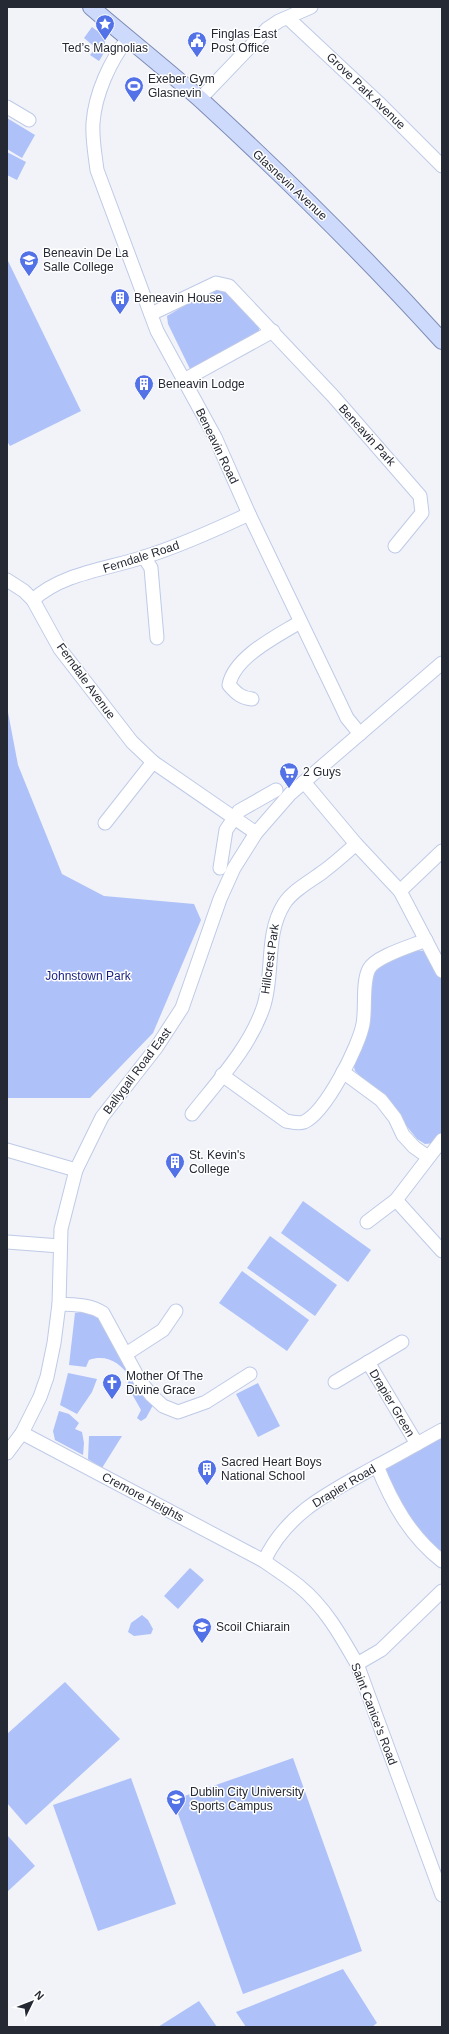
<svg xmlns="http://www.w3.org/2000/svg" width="449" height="2034" font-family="Arial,sans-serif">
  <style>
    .green { fill: #aec1f8 }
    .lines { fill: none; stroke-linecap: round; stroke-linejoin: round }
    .minor-casing { stroke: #bfcae6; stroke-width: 15 }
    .major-casing { stroke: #7d8cb5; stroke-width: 18 }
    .minor { stroke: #fff; stroke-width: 13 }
    .major { stroke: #cedafc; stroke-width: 16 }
    .labels { text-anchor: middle; stroke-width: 3; stroke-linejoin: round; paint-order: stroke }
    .poi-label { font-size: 12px; fill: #252934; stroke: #fff; text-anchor: start }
    .street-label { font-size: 12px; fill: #252934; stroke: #fff }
    .park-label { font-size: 12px; fill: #161f7f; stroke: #fff }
  </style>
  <rect width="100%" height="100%" fill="#f1f3f9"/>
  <g class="green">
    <path d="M92 27 104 36C106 46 105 53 99 61L90 55 96 48 84 38Z"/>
    <polygon points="7,118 35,135 22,158 7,149"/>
    <polygon points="7,152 26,162 17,180 7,175"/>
    <polygon points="8,261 81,411 10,446 7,441"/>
    <polygon points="218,286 223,286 259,327 259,334 190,369 168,324 167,316"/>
    <polygon points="7,707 18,765 62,874 104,896 194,904 201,920 153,1033 90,1098 7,1098"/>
    <polygon points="415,950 424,951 442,974 442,1134 435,1143 425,1144 417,1139 389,1104 355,1071 353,1062 369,1026 373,974 376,968"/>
    <polygon points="303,1201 371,1250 348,1282 281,1233"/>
    <polygon points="270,1236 337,1285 315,1316 247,1268"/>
    <polygon points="242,1271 309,1320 287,1351 219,1303"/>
    <path d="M80 1312 96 1314 153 1405 146 1418 141 1421 137 1418 141 1410 127 1385 130 1378C121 1363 107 1354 89 1360L86 1367 69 1365 75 1313Z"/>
    <polygon points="68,1373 97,1379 92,1392 77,1414 60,1405"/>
    <polygon points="258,1383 280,1426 258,1437 236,1394"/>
    <polygon points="59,1411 69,1414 79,1423 75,1429 82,1432 84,1443 83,1455 55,1440 53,1431"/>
    <polygon points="442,1435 442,1558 416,1532 385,1472 387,1466"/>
    <polygon points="89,1436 122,1436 102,1468 88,1459"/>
    <polygon points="190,1568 204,1580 178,1609 164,1596"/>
    <polygon points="142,1615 148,1620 153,1629 151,1634 134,1636 128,1632 131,1623"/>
    <polygon points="65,1682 120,1739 26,1825 7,1803 7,1734"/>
    <polygon points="293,1758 362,1951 243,1994 173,1800"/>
    <polygon points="131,1778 176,1904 98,1931 53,1805"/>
    <polygon points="7,1835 35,1866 7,1892"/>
    <polygon points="343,1969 377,2023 372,2027 246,2027 236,2012"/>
    <polygon points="199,2001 217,2027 158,2027"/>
  </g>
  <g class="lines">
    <defs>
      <g id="minor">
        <polyline points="288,18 381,105 442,166"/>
        <path d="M128 38C110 61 95 94 93 123 92 139 95 154 97 170L157 331 215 437 249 514 337 697 347 718 360 734"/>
        <polyline points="200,99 267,29 279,21 311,7"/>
        <polyline points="7,107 29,120"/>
        <polyline points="151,314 216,283 229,286 333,396 420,496 422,513 395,546"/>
        <polyline points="184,380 273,331"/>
        <polyline points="144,557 151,568 157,638"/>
        <polyline points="7,580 24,591 33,600 60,649 132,742 153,762 256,833"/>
        <path d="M33 600C62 573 108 569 144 557 180 546 215 530 249 514"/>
        <path d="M252 699C241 698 236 693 229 685 234 657 277 636 300 622"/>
        <polyline points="304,782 356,844 400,891 442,971"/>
        <polyline points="105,823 153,762"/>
        <polyline points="220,868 226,830 239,811 276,790"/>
        <polyline points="400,891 442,851"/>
        <polyline points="343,1072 381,1100 395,1118 403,1135 414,1147 428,1157"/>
        <path d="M222 1075 286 1121C292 1122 299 1124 304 1122 326 1112 359 1046 363 1024 366 1009 362 982 369 969 376 956 412 946 426 940"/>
        <path d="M192 1114C218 1081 251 1046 264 1005 274 972 265 934 284 904 293 890 311 881 324 871 335 863 346 853 356 844"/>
        <polyline points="7,1150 76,1170"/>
        <polyline points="396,1200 442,1251"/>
        <polyline points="367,1222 396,1200 442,1140"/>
        <polyline points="7,1242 60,1246"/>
        <path d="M59 1304C75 1305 89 1304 103 1313L140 1381 151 1395 163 1406 178 1412 206 1402 250 1374"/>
        <polyline points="126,1354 163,1330 176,1311"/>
        <polyline points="368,1362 417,1444"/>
        <polyline points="335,1382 402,1342"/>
        <path d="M22 1433 264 1561C275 1569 288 1577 299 1586 325 1607 341 1636 357 1664L442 1895"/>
        <polyline points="7,1453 22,1433 40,1397 47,1377 54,1343 59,1304 61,1229 76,1170 102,1117 156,1048 182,1008 220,899 234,868 256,833 290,794 442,663"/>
        <path d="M377 1466C392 1503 410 1536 442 1561"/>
        <path d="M264 1561C287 1512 330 1492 375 1467 398 1455 420 1442 442 1430"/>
        <polyline points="357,1664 381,1650 442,1591"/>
      </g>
      <path id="major" d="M91 7C127 38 165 68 200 99 284 176 365 256 442 341"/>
    </defs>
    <use href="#minor" class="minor-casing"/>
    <use href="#major" class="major-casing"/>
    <use href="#minor" class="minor"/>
    <use href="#major" class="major"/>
  </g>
  <defs>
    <symbol id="sight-pin" viewBox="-11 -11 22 30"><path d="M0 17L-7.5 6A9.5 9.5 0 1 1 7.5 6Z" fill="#5472e7" stroke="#fff"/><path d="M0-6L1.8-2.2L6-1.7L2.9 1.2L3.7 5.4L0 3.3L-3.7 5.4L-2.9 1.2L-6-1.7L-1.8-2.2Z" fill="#fff"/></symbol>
    <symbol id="civic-pin" viewBox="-11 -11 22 30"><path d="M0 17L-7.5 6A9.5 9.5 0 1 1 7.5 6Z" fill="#5472e7" stroke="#fff"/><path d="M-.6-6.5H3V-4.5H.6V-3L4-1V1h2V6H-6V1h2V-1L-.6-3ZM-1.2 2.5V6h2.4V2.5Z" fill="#fff"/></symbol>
    <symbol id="stadium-pin" viewBox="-11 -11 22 30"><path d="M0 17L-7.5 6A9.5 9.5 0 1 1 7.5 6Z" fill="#5472e7" stroke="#fff"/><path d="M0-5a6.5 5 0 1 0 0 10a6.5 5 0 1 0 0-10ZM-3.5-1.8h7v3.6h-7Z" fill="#fff"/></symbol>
    <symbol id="school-pin" viewBox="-11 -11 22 30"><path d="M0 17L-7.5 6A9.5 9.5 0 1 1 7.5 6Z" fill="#5472e7" stroke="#fff"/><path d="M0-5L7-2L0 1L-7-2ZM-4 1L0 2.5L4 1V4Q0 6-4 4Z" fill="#fff"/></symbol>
    <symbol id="building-pin" viewBox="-11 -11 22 30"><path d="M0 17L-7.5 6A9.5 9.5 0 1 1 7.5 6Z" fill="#5472e7" stroke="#fff"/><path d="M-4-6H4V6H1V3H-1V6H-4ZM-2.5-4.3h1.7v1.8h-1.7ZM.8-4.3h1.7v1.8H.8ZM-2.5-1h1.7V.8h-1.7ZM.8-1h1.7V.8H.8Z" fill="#fff"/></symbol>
    <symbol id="supermarket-pin" viewBox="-11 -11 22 30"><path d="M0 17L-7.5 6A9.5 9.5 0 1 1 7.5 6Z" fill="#5472e7" stroke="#fff"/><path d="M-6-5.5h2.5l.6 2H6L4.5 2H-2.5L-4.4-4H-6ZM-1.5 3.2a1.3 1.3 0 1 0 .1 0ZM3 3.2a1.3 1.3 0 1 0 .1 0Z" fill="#fff"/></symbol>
    <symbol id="church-pin" viewBox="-11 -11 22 30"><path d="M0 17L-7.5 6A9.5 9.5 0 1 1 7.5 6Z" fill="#5472e7" stroke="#fff"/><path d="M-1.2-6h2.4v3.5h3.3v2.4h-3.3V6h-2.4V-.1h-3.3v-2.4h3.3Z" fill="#fff"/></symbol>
    <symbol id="university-pin" viewBox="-11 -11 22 30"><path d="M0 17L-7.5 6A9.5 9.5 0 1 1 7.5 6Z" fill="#5472e7" stroke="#fff"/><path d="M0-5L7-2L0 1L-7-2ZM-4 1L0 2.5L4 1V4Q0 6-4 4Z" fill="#fff"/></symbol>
  </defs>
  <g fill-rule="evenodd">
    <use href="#sight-pin" x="94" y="13" width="22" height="30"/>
    <use href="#civic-pin" x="186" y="30" width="22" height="30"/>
    <use href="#stadium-pin" x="123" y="75" width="22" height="30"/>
    <use href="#school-pin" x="18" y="249" width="22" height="30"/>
    <use href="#building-pin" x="109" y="287" width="22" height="30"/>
    <use href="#building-pin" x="133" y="373" width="22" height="30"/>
    <use href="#supermarket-pin" x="278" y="761" width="22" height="30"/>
    <use href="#building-pin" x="164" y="1151" width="22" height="30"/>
    <use href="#church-pin" x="101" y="1372" width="22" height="30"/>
    <use href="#building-pin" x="196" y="1458" width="22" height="30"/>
    <use href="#school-pin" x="191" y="1616" width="22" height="30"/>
    <use href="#university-pin" x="165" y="1788" width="22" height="30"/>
  </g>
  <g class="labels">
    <g class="poi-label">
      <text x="211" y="38">Finglas East<tspan x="211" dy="14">Post Office</tspan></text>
      <text x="105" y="52" text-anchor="middle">Ted’s Magnolias</text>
      <text x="148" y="83">Exeber Gym<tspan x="148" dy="14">Glasnevin</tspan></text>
      <text x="43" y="257">Beneavin De La<tspan x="43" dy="14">Salle College</tspan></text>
      <text x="134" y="302">Beneavin House</text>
      <text x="158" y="388">Beneavin Lodge</text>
      <text x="303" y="776">2 Guys</text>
      <text x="189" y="1159">St. Kevin's<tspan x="189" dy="14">College</tspan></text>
      <text x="126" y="1380">Mother Of The<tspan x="126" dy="14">Divine Grace</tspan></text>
      <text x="221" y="1466">Sacred Heart Boys<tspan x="221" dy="14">National School</tspan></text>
      <text x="216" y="1631">Scoil Chiarain</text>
      <text x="190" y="1796">Dublin City University<tspan x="190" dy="14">Sports Campus</tspan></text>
    </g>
    <g class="street-label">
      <text transform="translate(366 91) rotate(44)" y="4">Grove Park Avenue</text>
      <text transform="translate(290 185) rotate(43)" y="4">Glasnevin Avenue</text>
      <text transform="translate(367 435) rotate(48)" y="4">Beneavin Park</text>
      <text transform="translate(217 446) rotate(64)" y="4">Beneavin Road</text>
      <text transform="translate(141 557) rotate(-18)" y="4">Ferndale Road</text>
      <text transform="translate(86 681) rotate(54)" y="4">Ferndale Avenue</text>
      <text transform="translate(270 959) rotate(-82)" y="4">Hillcrest Park</text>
      <text transform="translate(137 1071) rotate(-53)" y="4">Ballygall Road East</text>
      <text transform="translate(392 1403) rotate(59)" y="4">Drapier Green</text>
      <text transform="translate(344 1486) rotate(-31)" y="4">Drapier Road</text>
      <text transform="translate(143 1497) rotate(28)" y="4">Cremore Heights</text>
      <text transform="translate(374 1714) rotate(69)" y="4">Saint Canice's Road</text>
    </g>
    <g class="park-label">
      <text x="88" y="980">Johnstown Park</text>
    </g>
  </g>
  <rect width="449" height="2034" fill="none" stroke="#252934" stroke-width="16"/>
  <g transform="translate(32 2002) rotate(47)" stroke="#ffffff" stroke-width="3" paint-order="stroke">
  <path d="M0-3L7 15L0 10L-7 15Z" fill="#252934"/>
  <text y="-6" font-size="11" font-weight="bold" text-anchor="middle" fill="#252934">N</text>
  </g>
</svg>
